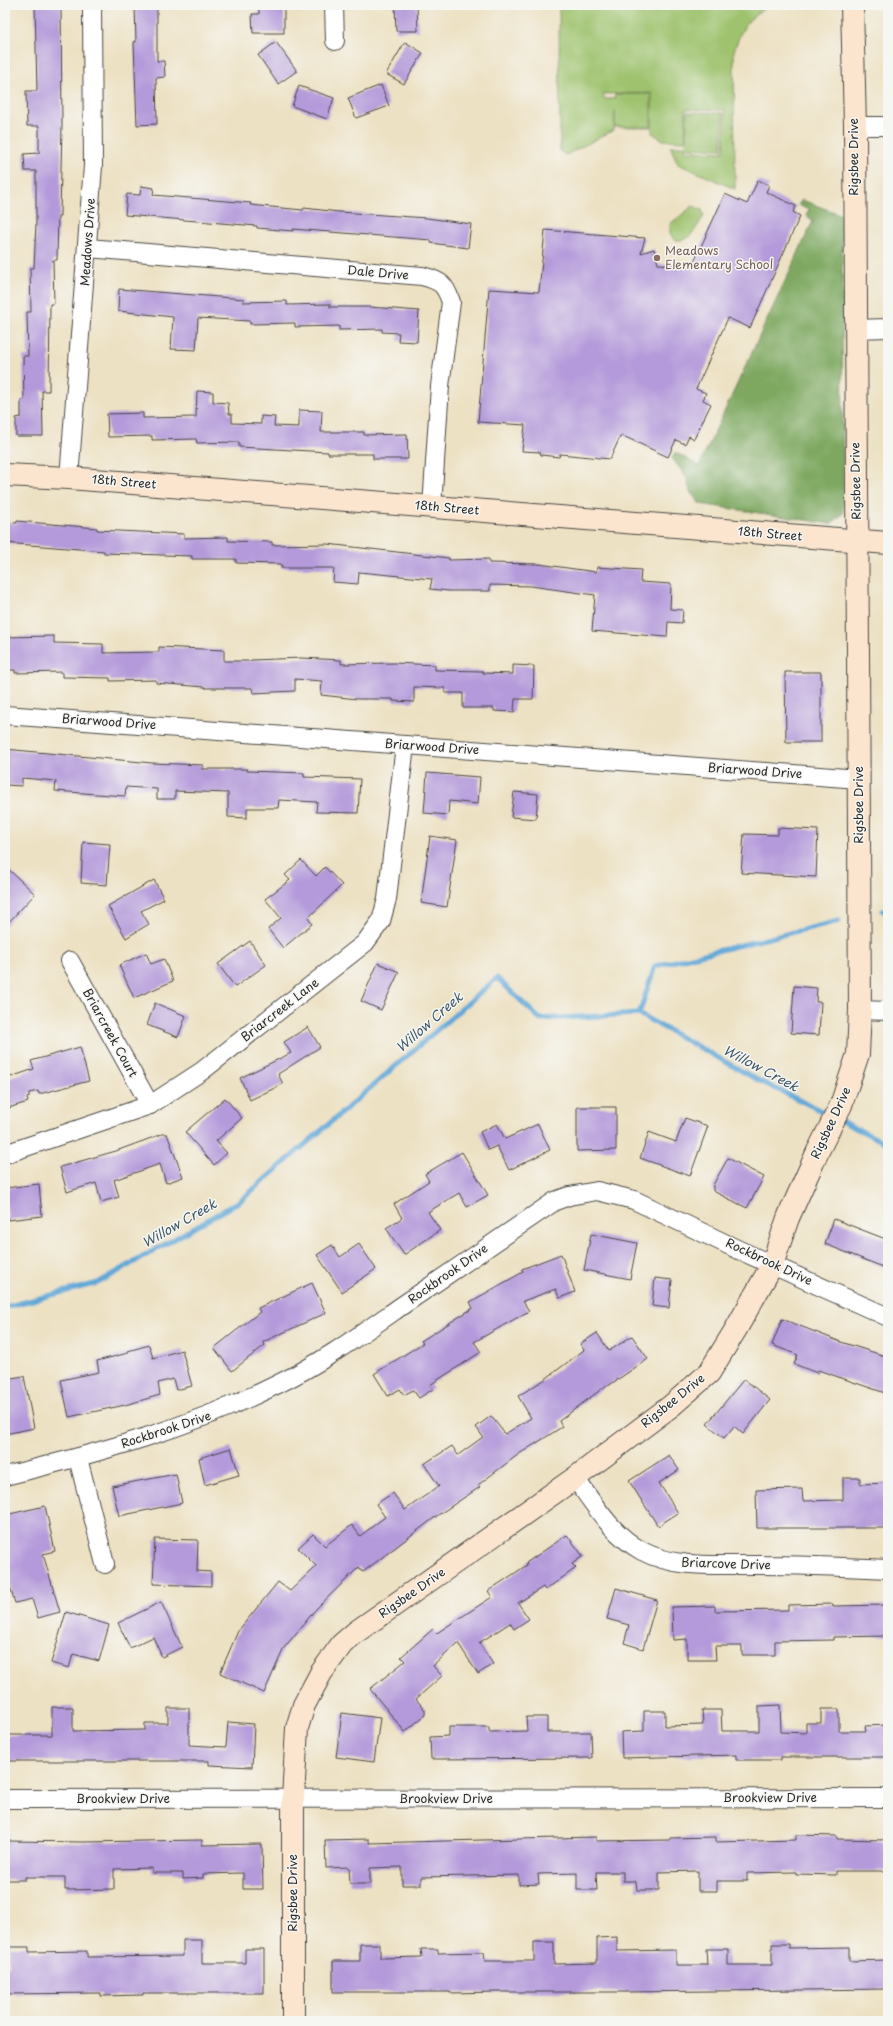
<svg xmlns="http://www.w3.org/2000/svg" width="893" height="2026" font-family="'Playpen Sans',sans-serif">
  <style>
    .green { fill: #9ec26d; stroke: #64764c }
    .forest { fill: #7ea860; stroke: #546a46 }
    .lines { fill: none; stroke-linecap: round; stroke-linejoin: round }
    .stream { stroke: #62a8d8; stroke-width: 5 }
    .building { fill: #b49ada }
    .street-casing { stroke: #484642; stroke-width: 20 }
    .secondary-casing { stroke: #484642; stroke-width: 24 }
    .street { stroke: #fff; stroke-width: 18 }
    .secondary { stroke: #fbe5cf; stroke-width: 22 }
    .education-dot { fill: #8d6e63; stroke: #f6f6f2; stroke-width: 1.5 }
    .labels { text-anchor: middle; stroke-width: 3; stroke-linejoin: round; paint-order: stroke }
    .street-label { font-size: 12px; fill: #2b2b2b; stroke: #f6f6f2 }
    .education-label { font-size: 12px; fill: #785e54; stroke: #f6f6f2; text-anchor: start }
    .water-label { font-size: 13px; font-style: italic; fill: #3e5768; stroke: #f6f6f2 }
  </style>
  <rect width="100%" height="100%" fill="#f6f6f2"/>
  <filter id="ink" filterUnits="userSpaceOnUse"><feTurbulence type="fractalNoise" baseFrequency=".025" numOctaves="2"/><feDisplacementMap in="SourceGraphic" scale="8" xChannelSelector="R" yChannelSelector="G"/><feConvolveMatrix kernelMatrix="1 2 1 2 8 2 1 2 1" color-interpolation-filters="sRGB"/></filter>
  <filter id="wash" filterUnits="userSpaceOnUse"><feTurbulence type="fractalNoise" baseFrequency=".012" numOctaves="4" result="noise"/><feDisplacementMap in="SourceGraphic" scale="16" xChannelSelector="R" yChannelSelector="G"/><feGaussianBlur stdDeviation="0.9" result="paint"/><feColorMatrix in="noise" values="0 0 0 0 0 0 0 0 0 0 0 0 0 0 0 0 0 1.4 0 .05"/><feComposite in="paint" operator="in"/></filter>
  <g filter="url(#wash)">
    <rect width="100%" height="100%" fill="#ede1c3"/>
    <g class="green">
      <path d="M559 5H771C747 18 743 25 734 51L735 189 678 164 670 146H685V151L724 152 725 110 686 109 685 141 663 140 652 133V93L603 94 605 99H614L615 94H651V127H615V112L614 130 566 155 560 151Z"/>
      <polygon points="687,112 723,113 722,149 686,148"/>
      <path d="M693 206 702 210 704 216C696 228 690 243 674 240L670 233V224Z"/>
    </g>
    <polygon class="forest" points="802,200 842,215 843,514 831,524 700,504 690,492 687,478 672,458 675,452 699,466 813,221 806,215 809,210 798,205"/>
    <g class="lines">
      <g class="stream">
        <polyline points="883,911 888,909"/>
        <polyline points="639,1014 655,966 839,921"/>
        <polyline points="839,1120 888,1144"/>
        <polyline points="5,1307 98,1283 240,1201 497,978 540,1019 639,1014 758,1080 830,1115"/>
      </g>
    </g>
    <g id="blocks">
      <g class="building">
        <polygon points="35,5 61,5 62,125 60,216 58,216 57,260 53,260 54,304 50,304 49,391 42,391 43,436 16,436 16,418 21,417 21,400 24,400 23,356 28,356 27,312 31,312 30,268 34,268 36,223 36,171 25,171 24,154 39,153 39,126 27,126 26,91 37,91"/>
        <polygon points="135,5 157,5 157,61 164,61 165,77 156,78 157,124 137,125 134,42 136,42"/>
        <polygon points="259,5 284,5 284,33 253,33 252,14 259,14"/>
        <polygon points="395,5 417,5 418,31 396,31"/>
        <polygon points="276,42 297,71 278,84 258,55"/>
        <polygon points="405,42 423,53 404,84 386,74"/>
        <polygon points="381,85 389,106 356,118 348,98"/>
        <polygon points="299,86 334,98 327,119 292,106"/>
        <polygon points="758,180 769,185 766,192 796,206 793,212 800,216 750,328 728,318 696,389 706,393 703,400 711,404 694,439 689,436 685,444 676,440 668,457 621,435 610,459 560,454 559,457 541,455 540,452 522,451 525,425 478,422 489,289 539,292 545,230 645,238 641,253 654,249 658,264 692,266 725,194 747,204"/>
        <polygon points="141,186 154,188 153,195 251,203 250,205 303,210 304,208 339,212 427,218 471,224 468,248 431,243 431,240 293,229 293,231 257,228 257,226 125,215 127,194 140,195"/>
        <polygon points="119,289 244,299 243,302 287,301 287,305 330,304 330,307 370,307 419,311 417,342 398,341 399,333 382,332 382,329 339,330 339,326 295,327 295,323 250,324 250,321 198,318 196,350 171,349 173,317 118,311"/>
        <polygon points="197,391 213,392 213,402 228,403 229,414 232,414 232,423 261,424 261,416 275,417 274,426 299,427 299,410 322,411 321,432 364,432 364,435 407,434 408,459 373,459 373,454 328,454 328,452 239,447 239,442 197,443 196,439 152,440 152,436 108,437 107,414 143,413 143,418 196,417"/>
        <polygon points="17,521 97,528 97,530 184,534 184,538 228,537 228,541 272,542 272,545 327,544 449,558 449,560 489,559 489,563 539,564 596,572 597,567 641,570 640,582 671,584 670,609 683,610 682,623 668,622 667,637 592,631 595,595 531,586 490,585 490,591 449,591 430,589 432,579 359,572 358,584 333,582 334,568 281,568 281,564 236,563 236,559 192,559 192,556 104,553 104,551 5,543 5,522 17,523"/>
        <polygon points="54,636 54,643 103,644 103,653 159,652 159,647 224,650 224,661 251,661 251,660 302,658 341,660 341,664 394,663 435,665 435,670 483,671 483,673 513,674 513,665 534,666 533,699 515,699 514,712 494,711 494,708 463,708 463,693 445,693 445,688 414,687 414,702 393,701 393,699 357,699 321,695 322,681 295,679 295,691 253,693 252,688 205,688 205,687 156,683 156,680 110,681 110,678 62,677 62,672 15,673 15,670 5,670 5,637"/>
        <polygon points="785,672 821,672 821,742 786,742"/>
        <polygon points="5,749 152,763 203,765 202,769 247,769 247,771 304,773 304,777 360,779 358,813 316,812 317,802 279,800 278,808 247,808 247,818 228,817 228,793 175,791 175,799 157,799 157,789 126,787 125,796 55,791 56,781 22,778 22,786 5,785"/>
        <polygon points="427,773 480,777 478,804 449,801 448,815 424,813"/>
        <polygon points="514,792 538,794 536,819 511,817"/>
        <polygon points="778,828 818,830 816,877 741,873 744,834 778,835"/>
        <polygon points="430,836 457,840 447,907 421,903"/>
        <polygon points="83,842 110,844 107,885 81,883"/>
        <polygon points="301,860 316,876 325,867 342,885 308,918 312,924 283,948 268,929 281,918 265,899 290,880 285,875"/>
        <polygon points="5,866 35,894 5,926"/>
        <polygon points="154,880 164,899 141,911 149,924 126,938 108,906"/>
        <polygon points="250,941 266,965 235,987 218,964"/>
        <polygon points="146,953 151,964 164,959 173,981 134,998 119,965"/>
        <polygon points="378,963 399,972 381,1010 361,1001"/>
        <polygon points="794,986 817,988 816,1002 821,1002 819,1035 791,1033"/>
        <polygon points="155,1003 186,1016 178,1037 147,1025"/>
        <polygon points="308,1027 320,1047 278,1074 283,1084 250,1100 240,1078 291,1053 284,1042"/>
        <polygon points="80,1047 89,1081 39,1094 38,1091 29,1093 29,1097 27,1098 28,1102 5,1109 5,1079 34,1069 31,1061"/>
        <polygon points="225,1098 242,1118 216,1141 227,1153 214,1165 185,1132"/>
        <polygon points="577,1107 616,1107 616,1150 577,1151"/>
        <polygon points="685,1118 708,1126 690,1176 640,1158 649,1132 676,1142"/>
        <polygon points="497,1124 505,1139 538,1124 550,1150 509,1170 497,1146 488,1150 480,1132"/>
        <polygon points="162,1134 167,1134 183,1177 166,1183 160,1164 114,1180 119,1197 101,1202 96,1183 67,1192 60,1167 116,1151"/>
        <polygon points="462,1152 488,1195 467,1207 459,1193 428,1212 440,1230 404,1255 386,1228 402,1218 394,1204 429,1181 425,1174"/>
        <polygon points="728,1158 764,1177 747,1208 713,1191 713,1185"/>
        <polygon points="39,1184 42,1216 8,1220 5,1188"/>
        <polygon points="834,1219 888,1240 888,1269 825,1244"/>
        <polygon points="591,1234 637,1243 630,1279 584,1270"/>
        <polygon points="359,1244 376,1269 342,1292 317,1255 332,1245 340,1257"/>
        <polygon points="561,1254 575,1292 559,1298 556,1289 523,1301 529,1311 474,1342 481,1352 430,1385 433,1389 419,1398 413,1390 404,1395 400,1389 388,1396 374,1374 423,1343 421,1341 473,1308 470,1302 523,1272 522,1269"/>
        <polygon points="655,1278 672,1280 669,1308 652,1306"/>
        <polygon points="312,1283 326,1313 263,1342 265,1345 232,1371 214,1348 260,1312 258,1308"/>
        <polygon points="782,1319 841,1342 888,1357 888,1394 818,1370 817,1373 794,1364 798,1355 772,1345"/>
        <polygon points="597,1333 609,1351 632,1336 648,1359 608,1386 607,1385 559,1421 562,1427 519,1454 478,1485 480,1487 438,1515 363,1572 359,1567 316,1609 284,1648 264,1693 220,1673 238,1631 278,1582 290,1591 316,1566 298,1548 313,1534 325,1546 352,1525 360,1536 385,1517 376,1504 393,1493 405,1510 439,1486 424,1464 452,1446 458,1455 483,1437 476,1427 491,1416 505,1434 531,1418 518,1396 544,1380 584,1350 580,1344"/>
        <polygon points="149,1345 153,1358 182,1350 192,1386 176,1390 173,1379 158,1383 160,1395 125,1405 69,1417 61,1380 99,1372 97,1361 128,1353 128,1351"/>
        <polygon points="24,1376 34,1428 5,1434 5,1379"/>
        <polygon points="744,1379 770,1400 743,1434 734,1426 724,1438 707,1424"/>
        <polygon points="231,1448 239,1475 205,1485 199,1458"/>
        <polygon points="669,1455 679,1470 659,1483 678,1513 658,1526 629,1481"/>
        <polygon points="176,1474 182,1503 119,1516 112,1486"/>
        <polygon points="843,1478 860,1478 860,1484 888,1483 888,1528 757,1528 756,1490 802,1489 803,1501 843,1500"/>
        <polygon points="45,1506 55,1551 43,1554 60,1612 38,1618 32,1599 15,1603 5,1570 5,1515"/>
        <polygon points="567,1535 583,1556 572,1564 576,1568 545,1590 543,1587 518,1603 529,1619 514,1629 510,1623 479,1643 493,1664 478,1674 458,1643 433,1666 442,1676 416,1699 425,1710 425,1715 405,1732 370,1689 405,1661 401,1657 433,1629 437,1633 492,1597 488,1591 527,1565 526,1563"/>
        <polygon points="155,1539 198,1540 197,1571 211,1572 211,1586 153,1584"/>
        <polygon points="616,1588 657,1600 643,1649 624,1643 629,1625 607,1619"/>
        <polygon points="161,1602 182,1647 162,1657 153,1637 130,1648 118,1623"/>
        <polygon points="833,1604 833,1606 888,1605 888,1636 833,1637 833,1640 775,1641 775,1655 742,1655 742,1646 715,1646 716,1660 687,1660 687,1639 673,1640 672,1607 715,1606 715,1611 788,1610 788,1605"/>
        <polygon points="66,1612 109,1625 99,1661 73,1654 69,1668 51,1663"/>
        <polygon points="780,1705 781,1732 806,1733 806,1723 821,1723 821,1709 839,1709 839,1731 866,1731 865,1726 888,1725 888,1757 781,1757 781,1760 736,1760 736,1755 622,1758 621,1732 644,1731 644,1711 665,1711 665,1726 703,1725 702,1710 721,1710 722,1731 759,1731 759,1706"/>
        <polygon points="52,1707 73,1707 73,1731 145,1730 145,1723 168,1723 168,1708 189,1708 189,1745 226,1747 228,1722 254,1724 252,1767 209,1765 209,1761 5,1761 5,1735 52,1735"/>
        <polygon points="342,1713 380,1718 374,1762 336,1757"/>
        <polygon points="526,1717 547,1717 547,1732 591,1732 592,1758 431,1759 430,1737 449,1736 449,1727 489,1727 489,1732 527,1731"/>
        <polygon points="796,1835 837,1836 837,1839 888,1840 888,1871 836,1871 836,1875 796,1874 796,1872 747,1873 747,1881 717,1881 717,1891 698,1891 698,1871 659,1872 659,1890 637,1890 636,1881 623,1881 623,1872 596,1872 597,1890 577,1890 577,1873 538,1874 539,1884 519,1885 519,1875 421,1877 421,1885 402,1885 402,1867 370,1868 370,1884 350,1884 349,1867 326,1868 325,1840 369,1839 369,1843 596,1837 596,1841 670,1840 670,1838 716,1837 716,1842 796,1840"/>
        <polygon points="202,1840 202,1845 262,1844 263,1889 243,1889 243,1873 203,1874 203,1878 183,1879 183,1873 152,1873 152,1868 114,1869 114,1889 65,1890 65,1877 25,1877 25,1880 5,1880 5,1841 83,1842"/>
        <polygon points="617,1937 617,1951 676,1950 676,1965 707,1965 706,1949 728,1949 728,1965 772,1965 772,1944 789,1944 789,1948 849,1947 849,1961 888,1960 888,1989 626,1992 497,1992 450,1993 450,1992 333,1992 333,1961 360,1961 360,1944 380,1944 380,1958 422,1957 421,1949 438,1949 438,1953 484,1952 485,1961 534,1961 534,1942 554,1942 554,1964 597,1963 597,1938"/>
        <polygon points="183,1940 202,1940 202,1963 245,1963 245,1949 264,1949 264,1993 143,1993 143,1995 101,1996 101,1993 5,1994 5,1967 9,1966 9,1947 29,1947 29,1952 87,1951 87,1957 183,1956"/>
      </g>
    </g>
  </g>
  <g filter="url(#ink)">
    <use href="#blocks" fill-opacity="0" stroke="#484642" stroke-width="1"/>
    <g class="lines">
      <defs>
        <g id="street">
          <polyline points="334,5 335,41"/>
          <polyline points="855,126 888,126"/>
          <path d="M88 248 422 276C441 281 445 284 451 302L440 386 432 507"/>
          <polyline points="855,329 888,328"/>
          <polyline points="69,478 93,166 92,5"/>
          <polyline points="5,715 859,779"/>
          <polyline points="70,961 150,1105"/>
          <polyline points="860,1010 888,1011"/>
          <polyline points="5,1154 150,1105 202,1071 365,943 381,921 387,899 405,745"/>
          <polyline points="78,1458 105,1564"/>
          <path d="M5 1476C98 1453 190 1428 276 1385 320 1364 360 1335 400 1307 452 1272 503 1236 555 1201L569 1196 597 1191 634 1200 739 1250 888 1317"/>
          <path d="M575 1478C594 1504 612 1535 642 1551 678 1570 721 1564 761 1565 803 1565 846 1567 888 1569"/>
          <polyline points="5,1799 888,1798"/>
        </g>
        <g id="secondary">
          <polyline points="5,475 69,478 888,543"/>
          <polyline points="293,2021 293,1799 297,1728 304,1705 321,1673 342,1644 356,1632 575,1478 671,1406 709,1373 736,1329 772,1265 788,1218 818,1151 841,1105 858,1054 860,1010 855,126 852,5"/>
        </g>
      </defs>
      <use href="#street" class="street-casing"/>
      <use href="#secondary" class="secondary-casing"/>
      <use href="#street" class="street"/>
      <use href="#secondary" class="secondary"/>
    </g>
  </g>
  <circle class="education-dot" cx="657" cy="258" r="4"/>
  <g class="labels">
    <g class="street-label">
      <text transform="translate(854 157) rotate(-90)" y="4">Rigsbee Drive</text>
      <text transform="translate(88 242) rotate(-86)" y="4">Meadows Drive</text>
      <text transform="translate(378 273) rotate(5)" y="4">Dale Drive</text>
      <text transform="translate(856 481) rotate(-91)" y="4">Rigsbee Drive</text>
      <text transform="translate(124 482) rotate(5)" y="4">18th Street</text>
      <text transform="translate(447 508) rotate(5)" y="4">18th Street</text>
      <text transform="translate(770 534) rotate(5)" y="4">18th Street</text>
      <text transform="translate(109 722) rotate(4)" y="4">Briarwood Drive</text>
      <text transform="translate(432 747) rotate(4)" y="4">Briarwood Drive</text>
      <text transform="translate(755 771) rotate(4)" y="4">Briarwood Drive</text>
      <text transform="translate(859 805) rotate(-90)" y="4">Rigsbee Drive</text>
      <text transform="translate(280 1010) rotate(-38)" y="4">Briarcreek Lane</text>
      <text transform="translate(110 1033) rotate(61)" y="4">Briarcreek Court</text>
      <text transform="translate(831 1123) rotate(-65)" y="4">Rigsbee Drive</text>
      <text transform="translate(769 1262) rotate(25)" y="4">Rockbrook Drive</text>
      <text transform="translate(448 1274) rotate(-35)" y="4">Rockbrook Drive</text>
      <text transform="translate(673 1401) rotate(-39)" y="4">Rigsbee Drive</text>
      <text transform="translate(166 1430) rotate(-18)" y="4">Rockbrook Drive</text>
      <text transform="translate(726 1564) rotate(2)" y="4">Briarcove Drive</text>
      <text transform="translate(412 1593) rotate(-35)" y="4">Rigsbee Drive</text>
      <text x="770" y="1802">Brookview Drive</text>
      <text x="123" y="1803">Brookview Drive</text>
      <text x="446" y="1803">Brookview Drive</text>
      <text transform="translate(293 1893) rotate(-90)" y="4">Rigsbee Drive</text>
    </g>
    <g class="education-label">
      <text x="665" y="255">Meadows<tspan x="665" dy="14">Elementary School</tspan></text>
    </g>
    <g class="water-label">
      <text transform="translate(429 1022) rotate(-41)" y="5">Willow Creek</text>
      <text transform="translate(761 1068) rotate(28)" y="5">Willow Creek</text>
      <text transform="translate(179 1223) rotate(-30)" y="5">Willow Creek</text>
    </g>
  </g>
  <rect width="893" height="2026" fill="none" stroke="#f6f6f2" stroke-width="20"/>
</svg>
